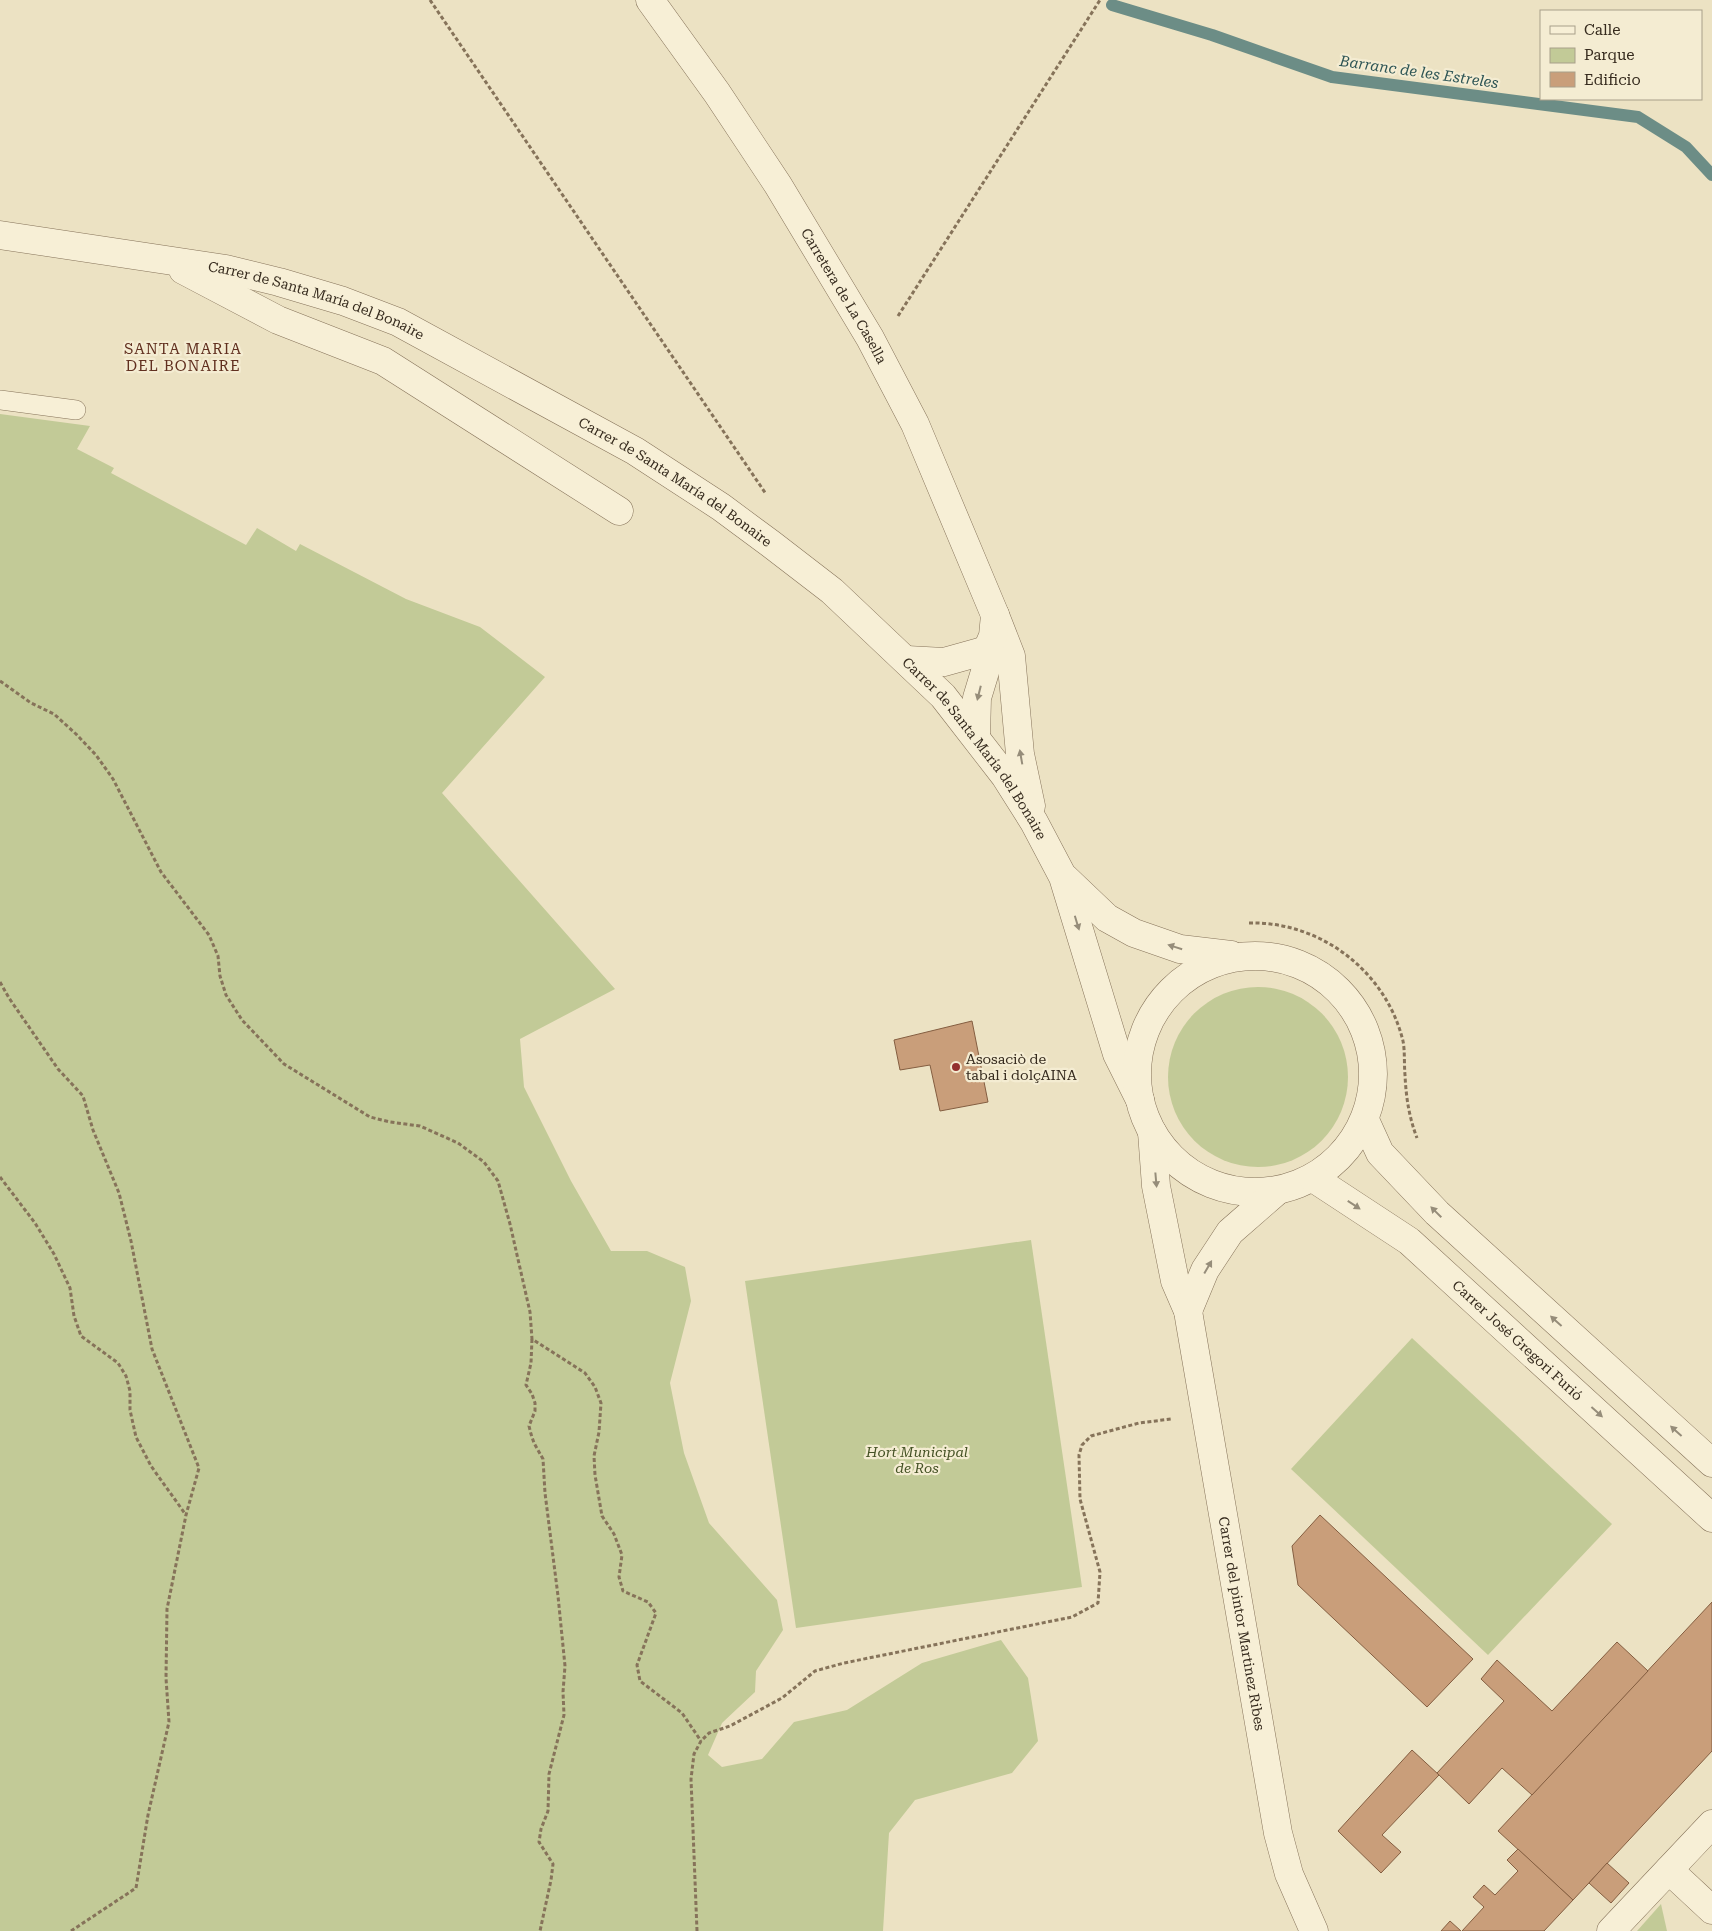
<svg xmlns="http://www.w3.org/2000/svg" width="1712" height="1931" font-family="'Roboto Serif',serif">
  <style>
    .green { fill: #c2ca97 }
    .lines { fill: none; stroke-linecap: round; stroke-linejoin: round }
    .stream { stroke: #6c8d86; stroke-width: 12 }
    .building { fill: #c99e7a; stroke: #845e41 }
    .service-casing { stroke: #86735a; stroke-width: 20 }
    .pedestrian-casing { stroke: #86735a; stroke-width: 29 }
    .minor-casing { stroke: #86735a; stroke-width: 29 }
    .path { stroke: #86735a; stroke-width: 3; stroke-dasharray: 4 2.5; stroke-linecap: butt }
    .service { stroke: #f7efd6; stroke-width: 19 }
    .pedestrian { stroke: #f7efd6; stroke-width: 28 }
    .minor { stroke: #f7efd6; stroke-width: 28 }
    .oneway { fill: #968d7a }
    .poi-dot { fill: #93302d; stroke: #f4ecd2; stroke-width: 2 }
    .labels { text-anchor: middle; stroke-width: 4.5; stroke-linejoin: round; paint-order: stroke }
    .street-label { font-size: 14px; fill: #362b1e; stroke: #f4ecd2 }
    .poi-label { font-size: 14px; fill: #362b1e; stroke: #f4ecd2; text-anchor: start }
    .park-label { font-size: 14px; font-style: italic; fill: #455225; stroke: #f4ecd2 }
    .water-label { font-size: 15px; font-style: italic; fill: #2e5555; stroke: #f4ecd2 }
    .neighbourhood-label { font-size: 15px; letter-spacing: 1px; fill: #61301f; stroke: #f4ecd2 }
  </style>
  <rect width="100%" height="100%" fill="#ece2c3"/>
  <g class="green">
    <polygon points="0,414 90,426 77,449 114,468 111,473 246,545 257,528 296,551 300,544 406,599 480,627 545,677 442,793 615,989 520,1039 524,1087 571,1181 611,1251 647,1251 685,1267 691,1301 670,1383 684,1453 709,1523 777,1600 783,1630 756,1671 755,1692 722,1723 708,1755 722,1767 762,1759 794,1722 847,1710 922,1663 1001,1640 1028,1678 1038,1741 1012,1773 915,1800 889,1833 883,1931 0,1931"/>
    <circle cx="1258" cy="1077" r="90"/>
    <polygon points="1031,1240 1082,1587 796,1628 745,1281"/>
    <polygon points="1412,1338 1612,1524 1488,1655 1291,1469"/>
    <polygon points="1661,1904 1667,1931 1637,1931"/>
  </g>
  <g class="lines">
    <polyline class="stream" points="1112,5 1212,35 1332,77 1638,117 1686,147 1712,175"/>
  </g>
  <g class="building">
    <polygon points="972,1021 988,1102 940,1111 930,1065 900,1070 894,1040"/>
    <polygon points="1320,1515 1473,1659 1427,1707 1298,1585 1292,1546"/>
    <polygon points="1712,1602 1712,1751 1573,1900 1498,1831"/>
    <polygon points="1617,1642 1648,1671 1532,1795 1502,1768 1469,1804 1437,1773 1504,1701 1481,1679 1497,1660 1552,1711"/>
    <polygon points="1412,1750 1439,1775 1382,1835 1401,1852 1381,1873 1338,1831"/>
    <polygon points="1518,1849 1573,1900 1544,1931 1462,1931 1484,1907 1473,1897 1484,1885 1495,1895 1518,1871 1507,1860"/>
    <polygon points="1607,1863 1629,1883 1611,1903 1589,1883"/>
    <polygon points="1450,1921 1461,1931 1441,1931"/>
  </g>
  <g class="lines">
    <defs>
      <polyline id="service" points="0,400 76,410"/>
      <g id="pedestrian">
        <polyline points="1669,1870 1712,1910"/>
        <polyline points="1611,1931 1712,1824"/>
      </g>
      <g id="minor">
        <path id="s1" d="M650 0 717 93 778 185 870 338 915 424 995 615 1011 656 1020 754 1031 806"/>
        <path id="s2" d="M0 235 226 269 279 282 343 301 398 322 635 451 721 507 771 544 832 591 943 696 1005 776 1034 822 1063 877 1117 1054 1140 1100"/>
        <polyline points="183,270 278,320 383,361 619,511"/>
        <polyline points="907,660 944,662 987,650"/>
        <polyline points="976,737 977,698 987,665 987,650 993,636 995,615"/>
        <polyline points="1065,878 1107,918 1134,933 1180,949 1231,955"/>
        <circle cx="1255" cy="1074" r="118"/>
        <polyline points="1365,1120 1380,1153 1437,1213 1712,1463"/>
        <path id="s3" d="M1152 1132 1156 1186 1175 1281 1188 1311 1190 1323 1278 1833 1289 1874 1314 1931"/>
        <path id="s4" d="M1313 1178 1409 1241 1712 1518"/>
        <polyline points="1188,1311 1205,1270 1230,1232 1277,1191"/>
      </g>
    </defs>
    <use href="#service" class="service-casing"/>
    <use href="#pedestrian" class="pedestrian-casing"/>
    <use href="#minor" class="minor-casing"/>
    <g class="path">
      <polyline points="430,0 766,494"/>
      <polyline points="898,316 1100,0"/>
      <polyline points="0,681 31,703 54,714 76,734 96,755 113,779 161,872 209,935 218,956 220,976 226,995 242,1020 284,1064 370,1117 390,1122 420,1126 458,1143 484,1162 498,1181 510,1224 530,1312 532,1339 585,1373 595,1387 601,1403 599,1432 594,1456 595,1475 602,1516 614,1534 622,1555 619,1577 623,1591 648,1602 656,1613 637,1665 640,1681 682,1713 701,1741"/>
      <path d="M1249 923C1320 921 1386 971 1403 1041 1405 1051 1404 1064 1405 1075 1406 1097 1409 1117 1417 1138"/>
      <polyline points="0,982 9,998 58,1069 83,1096 93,1130 119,1193 131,1241 152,1349 199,1468 186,1515 167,1609 166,1678 169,1722 148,1815 136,1888 71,1931"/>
      <polyline points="0,1177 35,1223 54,1254 70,1288 74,1316 81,1336 118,1363 126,1376 130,1391 130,1410 136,1437 151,1466 186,1515"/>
      <polyline points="532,1339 531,1363 526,1385 532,1394 535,1403 535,1411 529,1426 531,1434 534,1443 543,1459 545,1493 558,1596 565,1666 563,1692 564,1715 549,1774 548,1811 541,1829 539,1842 553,1864 551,1880 540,1931"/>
      <polyline points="697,1931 691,1779 694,1754 701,1741 709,1733 730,1726 782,1698 815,1671 844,1663 1072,1617 1098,1603 1100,1572 1080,1499 1079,1455 1082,1445 1091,1436 1139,1423 1171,1419"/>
    </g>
    <use href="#service" class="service"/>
    <use href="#pedestrian" class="pedestrian"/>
    <use href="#minor" class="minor"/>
  </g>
  <defs><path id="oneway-solid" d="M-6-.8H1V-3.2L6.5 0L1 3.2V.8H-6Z" transform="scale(1.25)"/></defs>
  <g class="oneway">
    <use href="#oneway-solid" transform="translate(979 693) rotate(104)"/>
    <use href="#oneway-solid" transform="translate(1021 757) rotate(-100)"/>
    <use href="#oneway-solid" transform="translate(1077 923) rotate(73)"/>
    <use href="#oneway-solid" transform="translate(1175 947) rotate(-163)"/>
    <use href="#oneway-solid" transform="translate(1156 1180) rotate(85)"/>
    <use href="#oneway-solid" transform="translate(1354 1205) rotate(33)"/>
    <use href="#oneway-solid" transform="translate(1436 1212) rotate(-135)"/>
    <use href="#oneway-solid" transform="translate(1208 1267) rotate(-60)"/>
    <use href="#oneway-solid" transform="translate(1556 1321) rotate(-138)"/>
    <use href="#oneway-solid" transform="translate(1597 1412) rotate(42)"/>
    <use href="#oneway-solid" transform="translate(1676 1431) rotate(-138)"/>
  </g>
  <circle class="poi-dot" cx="956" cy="1067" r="5"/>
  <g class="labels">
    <g class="street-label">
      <text dy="5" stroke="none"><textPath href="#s1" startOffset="354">Carretera de La Casella</textPath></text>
      <text dy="5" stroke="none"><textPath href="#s2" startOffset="324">Carrer de Santa María del Bonaire</textPath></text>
      <text dy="5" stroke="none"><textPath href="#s2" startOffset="729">Carrer de Santa María del Bonaire</textPath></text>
      <text dy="5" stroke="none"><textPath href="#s2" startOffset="1134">Carrer de Santa María del Bonaire</textPath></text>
      <text dy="5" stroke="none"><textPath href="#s4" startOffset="262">Carrer José Gregori Furió</textPath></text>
      <text dy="5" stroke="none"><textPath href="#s3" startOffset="501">Carrer del pintor Martinez Ribes</textPath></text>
    </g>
    <g class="poi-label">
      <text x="966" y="1064">Asosaciò de<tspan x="966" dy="16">tabal i dolçAINA</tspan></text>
    </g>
    <g class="park-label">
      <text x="917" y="1457">Hort Municipal<tspan x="917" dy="16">de Ros</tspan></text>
    </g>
    <g class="water-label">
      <text transform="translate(1419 72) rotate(8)" y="5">Barranc de les Estreles</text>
    </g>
    <g class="neighbourhood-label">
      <text x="183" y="354">SANTA MARIA<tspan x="183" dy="17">DEL BONAIRE</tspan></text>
    </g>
  </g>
  <rect x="1540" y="10" width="162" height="90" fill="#f4ecd2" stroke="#a89f8a"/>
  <rect x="1550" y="26" width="25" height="8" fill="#f7efd6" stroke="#a89f8a"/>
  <text x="1584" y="35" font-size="15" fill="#362b1e">Calle</text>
  <rect x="1550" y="48" width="25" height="15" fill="#c2ca97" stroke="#a89f8a"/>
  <text x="1584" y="60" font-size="15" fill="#362b1e">Parque</text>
  <rect x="1550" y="72" width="25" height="15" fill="#c99e7a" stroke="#a89f8a"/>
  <text x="1584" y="85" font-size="15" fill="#362b1e">Edificio</text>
</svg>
